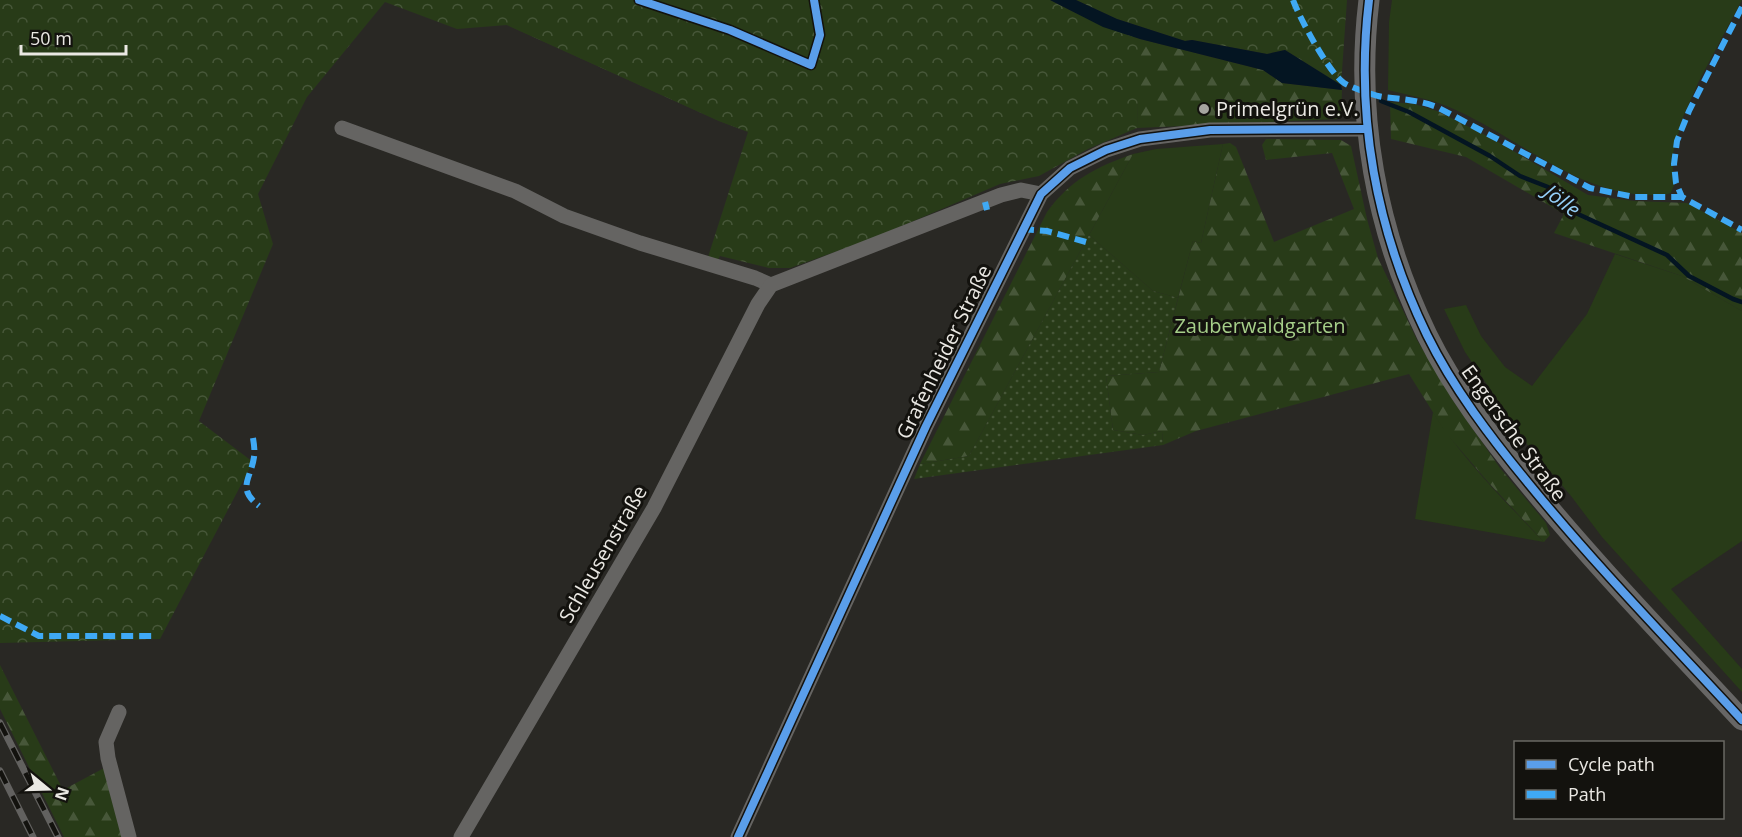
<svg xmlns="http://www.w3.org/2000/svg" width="1742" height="837" font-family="'Open Sans',sans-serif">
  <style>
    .grass { fill: #283b18 }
    .forest { fill: url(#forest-firs) }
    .park { fill: url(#park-crowns) }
    .garden { fill: url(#garden-dots) }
    .water { fill: #041522 }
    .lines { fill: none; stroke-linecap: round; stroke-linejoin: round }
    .stream { stroke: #041522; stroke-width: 4.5 }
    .street { stroke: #656462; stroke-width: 15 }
    .secondary { stroke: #676665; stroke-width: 21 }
    .rail-casing { stroke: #62615f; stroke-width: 7 }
    .rail { stroke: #13120e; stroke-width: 4.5; stroke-dasharray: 14; stroke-linecap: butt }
    .quiet { stroke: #3fa9f5; stroke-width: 6; stroke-dasharray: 12 6; stroke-linecap: butt }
    .cycleway-casing { stroke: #13120e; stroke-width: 11 }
    .cycleway { stroke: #5a9eea; stroke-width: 8 }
    .poi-dot { fill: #a6a5a0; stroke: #13120e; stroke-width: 2 }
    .labels { text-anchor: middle; stroke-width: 6; stroke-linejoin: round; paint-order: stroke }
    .poi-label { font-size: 20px; fill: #eae8e3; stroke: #13120e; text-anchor: start }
    .park-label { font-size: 20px; fill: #a6cf89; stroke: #13120e }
    .street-label { font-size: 20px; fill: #eae8e3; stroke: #13120e }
    .water-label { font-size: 21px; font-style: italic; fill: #95cff7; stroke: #13120e }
  </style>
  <defs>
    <pattern id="forest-firs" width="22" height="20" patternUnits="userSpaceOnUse" patternTransform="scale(1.5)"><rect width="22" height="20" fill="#283b18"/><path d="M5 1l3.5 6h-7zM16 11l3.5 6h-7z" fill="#475739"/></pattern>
    <pattern id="park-crowns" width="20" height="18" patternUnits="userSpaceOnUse" patternTransform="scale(1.5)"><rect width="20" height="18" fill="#283b18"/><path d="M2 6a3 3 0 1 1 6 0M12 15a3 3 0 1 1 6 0" fill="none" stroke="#475739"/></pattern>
    <pattern id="garden-dots" width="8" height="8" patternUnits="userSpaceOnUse" patternTransform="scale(1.5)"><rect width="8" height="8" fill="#283b18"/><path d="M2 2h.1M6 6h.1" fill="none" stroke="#475739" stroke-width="1.8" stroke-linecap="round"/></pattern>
  </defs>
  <rect width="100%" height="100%" fill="#292824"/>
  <g class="grass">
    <path d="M1392 0H1742L1699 81 1683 117 1672 157 1674 185 1671 193C1664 196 1656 195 1649 195 1579 194 1519 139 1458 111 1436 100 1412 96 1388 90L1389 22Z"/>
    <polygon points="1223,144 1201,243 1193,241 1178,298 1153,291 1089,235 1133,154 1156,149"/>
    <polygon points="1615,254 1682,276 1742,311 1742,541 1671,589 1742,669 1742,692 1602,537 1571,496 1527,444 1465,352 1444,309 1466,305 1481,336 1505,367 1532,386 1587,314"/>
    <path d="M1433 412C1463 460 1505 501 1544 542L1415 519Z"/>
  </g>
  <g class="forest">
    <polygon points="515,0 1050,0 1068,10 1140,39 1263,70 1282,83 1342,90 1341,117 1337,119 1137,128 1138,72 749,132 719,121 507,25"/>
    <polygon points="1390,102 1414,104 1437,111 1493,139 1588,195 1634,201 1687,203 1742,233 1742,311 1682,276 1554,233 1564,214 1466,157 1391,139"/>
    <polygon points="1266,139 1341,140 1351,146 1367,219 1378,258 1417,340 1454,402 1500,468 1546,523 1550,535 1544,542 1488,482 1446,433 1409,374 1196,431 1163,445 1162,431 1143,435 1113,430 1106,376 1159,372 1193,241 1201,243 1223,144 1230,143 1236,147 1274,242 1354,209 1332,153 1266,160 1262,145"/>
    <path d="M1133 154 969 456 920 464 1047 212C1070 180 1096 167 1133 154Z"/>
    <polygon points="0,665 63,790 106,767 122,837 64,837 0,709"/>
  </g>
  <g class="park">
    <polygon points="0,0 1050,0 1103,27 1140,39 1137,128 1088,149 1039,176 1000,184 874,238 790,268 769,268 720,256 718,260 708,257 748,132 719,121 507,25 457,29 385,2 307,97 258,194 273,244 199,421 253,462 160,639 0,643"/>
    <polygon points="1076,0 1347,0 1341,85 1285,50 1267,54 1192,40 1185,41 1117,19"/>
  </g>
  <polygon class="garden" points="1089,235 1153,291 1178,298 1159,372 1106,376 1113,430 1143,435 1162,431 1163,445 914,479 920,464 969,456"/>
  <polygon class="water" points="1050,0 1076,0 1117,19 1185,41 1192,40 1267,54 1285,50 1341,85 1342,90 1282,83 1263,70 1140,39 1103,27"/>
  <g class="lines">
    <polyline class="stream" points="1381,101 1409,112 1490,156 1520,176 1548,187 1567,209 1667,255 1689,276 1733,299 1742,302"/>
    <g class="street">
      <polyline points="342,128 515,191 564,216 640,243 755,278 771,285"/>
      <polyline points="119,712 106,742 108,758 129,837"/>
      <polyline points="461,837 654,508 758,304 771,285 1001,195 1021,190 1041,194"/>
      <polyline points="738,837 926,426 1041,194 1070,168 1106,150 1140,139 1210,130 1366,129"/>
    </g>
    <path class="secondary" d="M1369 0C1355 116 1376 230 1427 335 1453 388 1491 438 1529 484 1596 566 1670 642 1742 720"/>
    <defs>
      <g id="rail">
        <polyline points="0,723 58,837"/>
        <polyline points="0,771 33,837"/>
      </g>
    </defs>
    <use href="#rail" class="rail-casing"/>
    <use href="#rail" class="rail"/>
    <g class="quiet">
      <path d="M1293 0C1299 17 1329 73 1344 83 1350 87 1375 96 1383 97 1402 99 1418 100 1437 107L1590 188 1634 197H1682"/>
      <polyline points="1742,7 1689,111 1677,141 1674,164 1676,183 1682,197 1742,230"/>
      <polyline points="985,202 987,210"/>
      <polyline points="1022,229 1047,231 1086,242"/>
      <path d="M253 438C254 444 255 451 254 457 251 479 236 488 259 506"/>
      <polyline points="0,616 39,636 154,636"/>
    </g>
    <defs>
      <g id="cycleway">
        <polyline points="639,0 730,30 811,65 820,35 814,0"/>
        <path d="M1369 0C1355 116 1376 230 1427 335 1453 388 1491 438 1529 484 1596 566 1670 642 1742 720"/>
        <polyline points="738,837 926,426 1041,194 1070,168 1106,150 1140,139 1210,130 1366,129"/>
      </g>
    </defs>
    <use href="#cycleway" class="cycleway-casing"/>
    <use href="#cycleway" class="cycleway"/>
  </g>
  <circle class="poi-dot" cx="1204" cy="109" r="6"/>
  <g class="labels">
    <g class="poi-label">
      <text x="1216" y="116">Primelgrün e.V.</text>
    </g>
    <g class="park-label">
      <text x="1260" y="333">Zauberwaldgarten</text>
    </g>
    <g class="street-label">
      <text transform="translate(944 352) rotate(-64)" y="7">Grafenheider Straße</text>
      <text transform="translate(1514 433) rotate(54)" y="7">Engersche Straße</text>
      <text transform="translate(603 554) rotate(-60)" y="7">Schleusenstraße</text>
    </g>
    <g class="water-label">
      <text transform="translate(1562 201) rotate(37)" y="7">Jölle</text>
    </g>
  </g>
  <rect x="1514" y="741" width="210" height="78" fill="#13120e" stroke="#696863" stroke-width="1.5"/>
  <rect x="1526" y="760" width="30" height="9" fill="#5a9eea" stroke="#696863" stroke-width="1.5"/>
  <text x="1568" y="771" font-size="18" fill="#eae8e3">Cycle path</text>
  <rect x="1526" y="790" width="30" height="9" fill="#3fa9f5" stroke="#696863" stroke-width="1.5"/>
  <text x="1568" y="801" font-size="18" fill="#eae8e3">Path</text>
  <g transform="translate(48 789) rotate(109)" stroke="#13120e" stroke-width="4.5" paint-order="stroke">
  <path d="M0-4.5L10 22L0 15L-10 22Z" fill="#eae8e3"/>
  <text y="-9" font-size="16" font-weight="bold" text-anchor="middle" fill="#eae8e3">N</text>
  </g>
  <path d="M21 45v9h105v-9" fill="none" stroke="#eae8e3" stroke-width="3"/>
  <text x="30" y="45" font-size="18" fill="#eae8e3" stroke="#13120e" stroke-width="4.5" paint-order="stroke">50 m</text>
</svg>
